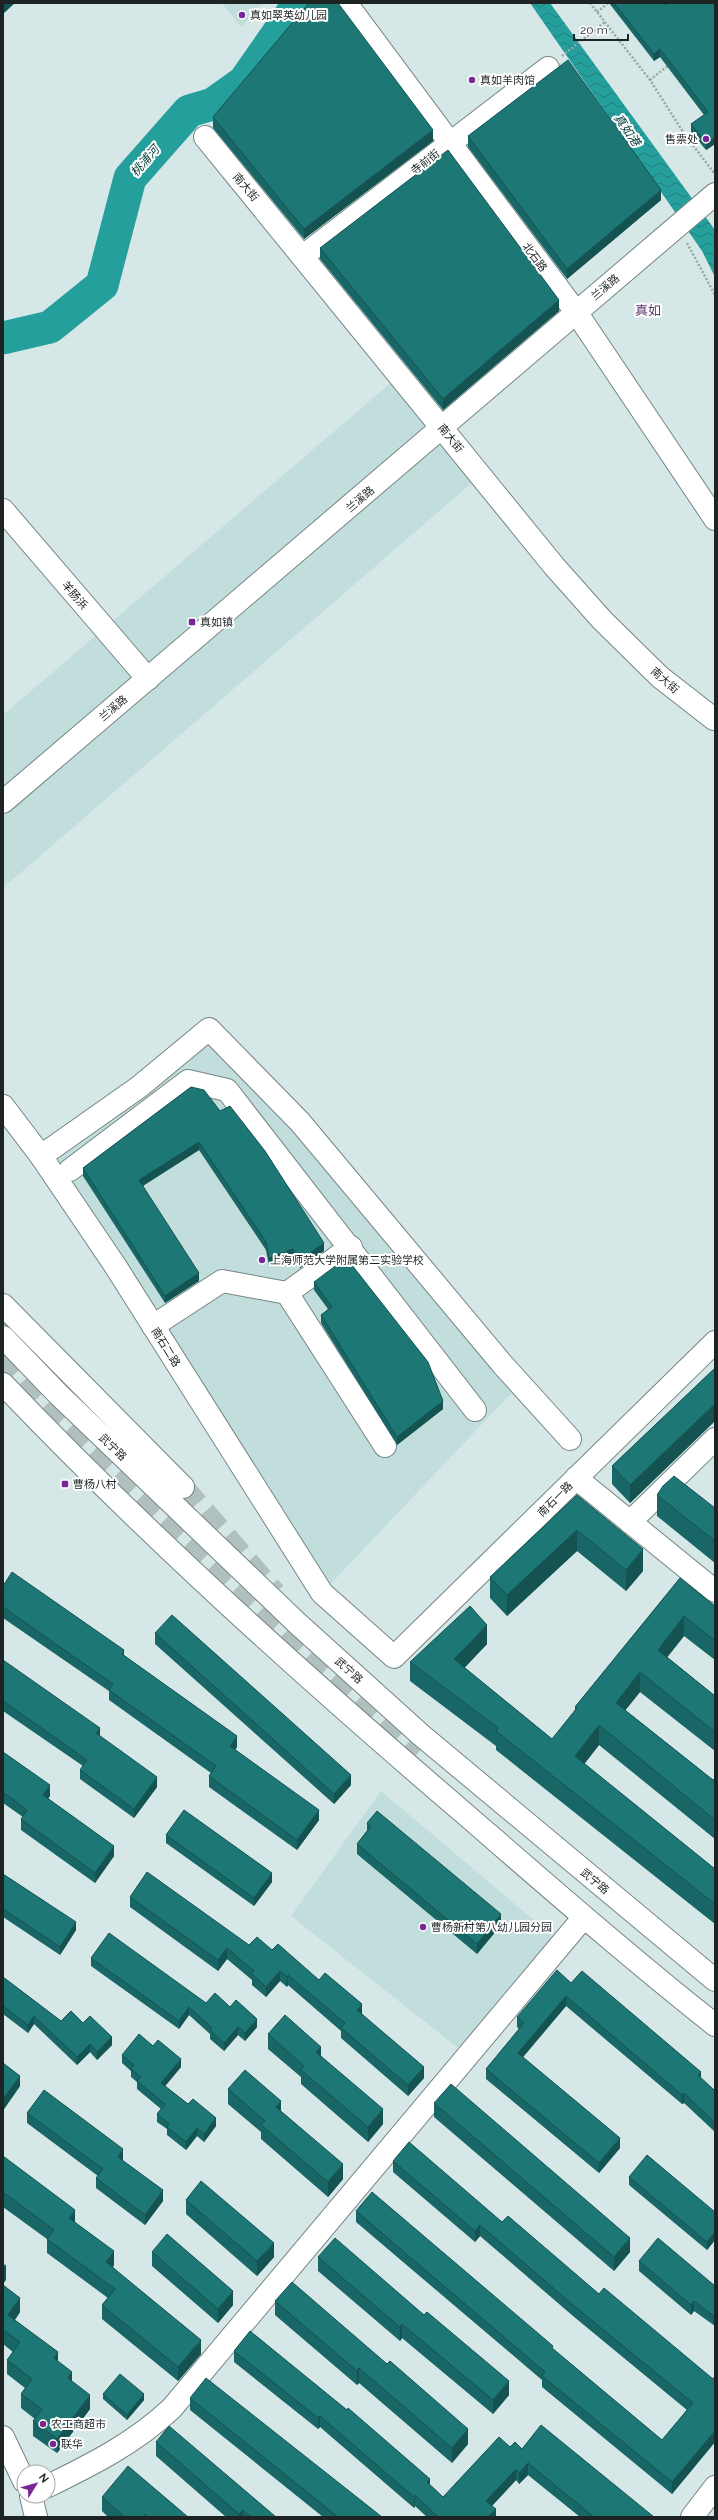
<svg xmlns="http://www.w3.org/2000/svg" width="718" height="2520" font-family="Raleway,'Noto Sans SC',sans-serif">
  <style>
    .built { fill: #c2dedc }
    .water { fill: url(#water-waves) }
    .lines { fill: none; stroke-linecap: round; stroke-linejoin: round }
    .river { stroke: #259f9c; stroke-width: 33 }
    .highway-tunnel { stroke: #b0c0bf; stroke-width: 22; stroke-dasharray: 22 11; stroke-linecap: butt }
    .minor-casing { stroke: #758584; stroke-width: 24 }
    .major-casing { stroke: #758584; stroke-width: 24 }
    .highway-casing { stroke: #758584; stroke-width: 24 }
    .path { stroke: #98a6a5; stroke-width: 2.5; stroke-dasharray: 2 2; stroke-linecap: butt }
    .minor { stroke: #fff; stroke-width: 22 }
    .major { stroke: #fff; stroke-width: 22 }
    .highway { stroke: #fff; stroke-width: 22 }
    .wall { fill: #186665 }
    .shaded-wall { fill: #145352 }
    .building { fill: #1c7775; stroke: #145352 }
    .poi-dot { fill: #792797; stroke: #fff; stroke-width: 1.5 }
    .labels { text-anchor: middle; stroke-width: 4; stroke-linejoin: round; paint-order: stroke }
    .poi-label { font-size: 11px; fill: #1e2424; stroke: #fff; text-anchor: start }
    .street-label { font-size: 11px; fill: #1e2424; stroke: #fff }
    .water-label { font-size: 12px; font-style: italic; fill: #023938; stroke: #fff }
    .quarter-label { font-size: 13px; fill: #5f3870; stroke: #fff }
  </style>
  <defs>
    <pattern id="water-waves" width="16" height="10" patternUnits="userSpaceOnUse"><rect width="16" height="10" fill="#259f9c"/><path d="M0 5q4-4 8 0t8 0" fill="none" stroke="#1f817f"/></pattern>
  </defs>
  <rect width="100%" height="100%" fill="#d5e7e6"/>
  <g class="built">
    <polygon points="222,3 263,3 241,27"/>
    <polygon points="400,375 481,475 3,888 3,715"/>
    <polygon points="209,1029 520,1384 322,1593 41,1156"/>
    <polygon points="381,1791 554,1937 458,2048 291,1916"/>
  </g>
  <polygon class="water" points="530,3 550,3 715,230 715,277 702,251"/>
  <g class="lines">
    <polyline class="river" points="3,338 50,327 102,285 130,178 189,111 213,104 244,82 299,3"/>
    <g class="highway-tunnel">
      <polyline points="3,1321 30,1351"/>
      <polyline points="3,1355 58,1416 414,1757"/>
      <polyline points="183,1487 275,1593"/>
    </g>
    <defs>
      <g id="minor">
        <polyline points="346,3 576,312 715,519"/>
        <polyline points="205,137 554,566 602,620 660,677 714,719 715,717"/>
        <polyline points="303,256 548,68"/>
        <polyline points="3,510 148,679"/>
        <polyline points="3,802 715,194"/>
        <polyline points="3,1106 41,1156 116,1267 322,1593 394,1657 715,1342"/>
        <polyline points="41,1156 139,1087 209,1029 300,1122 503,1365 570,1439"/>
        <polyline points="70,1170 188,1081 227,1090 475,1410"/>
        <polyline points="287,1293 351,1247"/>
        <polyline points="153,1326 222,1281 287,1293 385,1446"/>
        <polyline points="576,1478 715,1591"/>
        <polyline points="630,1522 715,1439"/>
        <polyline points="3,2437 24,2481"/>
        <path d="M48 2486C93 2464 135 2443 172 2408L584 1917"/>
        <polyline points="31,2496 36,2517"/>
      </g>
      <g id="major">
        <polyline points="3,1337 59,1395 297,1623 421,1735 715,1980"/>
        <path d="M3 1384C148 1536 305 1677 465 1814 547 1885 629 1957 715 2025"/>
        <polyline points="692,2517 715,2487"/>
      </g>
      <polyline id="highway" points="3,1305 183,1487"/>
    </defs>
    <use href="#minor" class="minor-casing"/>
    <use href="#major" class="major-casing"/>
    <use href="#highway" class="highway-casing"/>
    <g class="path">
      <polyline points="590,3 650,80 685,135 715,174"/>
      <polyline points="597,12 608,3"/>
      <polyline points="562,56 605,22"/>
      <polyline points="650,80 669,65"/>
      <polyline points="687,243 715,295"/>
    </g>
    <use href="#minor" class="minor"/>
    <use href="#major" class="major"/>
    <use href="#highway" class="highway"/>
  </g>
  <g class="wall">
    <polygon points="609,3 663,3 665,5 715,3 715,144 706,150 691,132 691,124 704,115 660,57 654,61"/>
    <polygon points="213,117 433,141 304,239 213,128"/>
    <polygon points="468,136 661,200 567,279 468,147"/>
    <polygon points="320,248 559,311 443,410 320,259"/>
    <polygon points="191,1087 324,1251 300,1268 293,1257 269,1266 266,1250 199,1150 143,1186 199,1281 165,1303 83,1176 83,1168"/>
    <polygon points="314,1282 443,1409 397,1445 321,1323 321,1315 328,1309 314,1290"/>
    <polygon points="715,1368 715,1421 630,1503 612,1484 612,1466"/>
    <polygon points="715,1457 715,1480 714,1479 714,1458"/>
    <polygon points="577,1495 643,1571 626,1591 577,1551 507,1616 490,1598 490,1577"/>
    <polygon points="657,1495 715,1508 715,1563 657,1516"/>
    <polygon points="680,1578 715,1606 715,1660 684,1636 667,1657 715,1696 715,1751 640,1692 625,1710 713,1780 715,1778 715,1839 599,1745 584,1764 715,1869 715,1924 496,1750 496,1746 410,1681 410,1662 487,1644 464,1668 552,1739 575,1710 575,1707"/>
    <polygon points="3,1586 124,1656 237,1747 235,1750 319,1820 297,1850 209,1787 209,1776 211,1773 109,1700 109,1691 3,1618"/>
    <polygon points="155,1633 351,1785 334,1804 155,1644"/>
    <polygon points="3,1660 100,1736 157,1787 134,1818 80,1779 80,1770 83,1766 3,1711"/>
    <polygon points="3,1752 50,1796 48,1798 114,1856 95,1883 21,1830 21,1819 23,1817 3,1803"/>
    <polygon points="367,1823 501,1925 477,1954 357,1854 357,1844 367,1831"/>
    <polygon points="166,1835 272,1882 254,1906 166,1843"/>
    <polygon points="3,1874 76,1930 60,1955 3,1917"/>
    <polygon points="130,1897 249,1945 272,1950 319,1980 362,2014 424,2078 408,2096 341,2038 341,2031 288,1985 287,1987 280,1981 266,1997 252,1985 252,1980 227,1959 218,1971 130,1907"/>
    <polygon points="91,1958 206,2003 230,2007 257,2027 245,2041 238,2035 224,2051 210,2039 210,2034 189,2015 179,2029 91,1966"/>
    <polygon points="3,1977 61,2021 83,2023 112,2045 97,2060 90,2052 77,2065 34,2024 28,2033 3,2014"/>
    <polygon points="571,1983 701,2078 715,2091 715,2132 684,2103 682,2104 566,2006 523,2057 620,2148 599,2173 486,2079 486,2069 519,2029 517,2027 517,2017"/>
    <polygon points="268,2034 321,2056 383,2124 368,2142 301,2084 301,2077 268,2049"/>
    <polygon points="153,2046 181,2067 165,2086 216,2126 204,2142 197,2136 186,2150 167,2135 167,2129 157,2122 157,2114 161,2109 137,2089 137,2082 131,2077 131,2071 122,2063 122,2055"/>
    <polygon points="3,2063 20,2086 4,2109 3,2108"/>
    <polygon points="228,2089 281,2111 343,2179 328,2197 261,2139 261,2132 228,2104"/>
    <polygon points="434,2103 630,2252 614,2271 434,2117"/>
    <polygon points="27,2113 123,2159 123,2161 163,2201 145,2225 96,2188 96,2178 98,2176 27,2123"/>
    <polygon points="3,2156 75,2222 114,2265 113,2267 201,2354 178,2381 102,2319 102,2305 108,2298 47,2253 47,2239 3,2207"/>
    <polygon points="393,2161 502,2222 713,2379 715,2376 715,2442 672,2494 542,2387 542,2380 356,2222 356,2211 553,2349 662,2440 687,2410 573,2316 480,2236 475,2242 393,2172"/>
    <polygon points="629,2177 715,2212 715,2240 707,2250 629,2185"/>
    <polygon points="186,2200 274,2257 257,2276 186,2214"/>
    <polygon points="152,2252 233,2305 218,2323 152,2266"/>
    <polygon points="318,2257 509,2395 493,2414 402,2338 400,2341 318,2271"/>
    <polygon points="639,2261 710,2282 715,2286 715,2326 694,2311 691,2315 639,2271"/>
    <polygon points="3,2285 20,2312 15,2320 58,2361 90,2409 57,2453 33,2436 33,2421 35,2419 21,2408 21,2394 25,2388 7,2374 7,2360 13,2352 3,2344"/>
    <polygon points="275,2301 468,2444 452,2463 359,2383 357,2385 275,2315"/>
    <polygon points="234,2351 430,2485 443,2497 510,2447 522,2449 654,2517 580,2517 528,2475 519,2484 516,2480 492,2506 496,2517 427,2517 415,2506 414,2508 320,2427 318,2429 234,2362"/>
    <polygon points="103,2394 144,2400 127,2420 103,2399"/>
    <polygon points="190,2398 382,2517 323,2517 190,2410"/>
    <polygon points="156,2442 276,2517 226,2517 156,2456"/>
    <polygon points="102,2497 188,2517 108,2517 102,2511"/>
  </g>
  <g class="shaded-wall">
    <polygon points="3,3 15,3 3,14"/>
    <polygon points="660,49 660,57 654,61 654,54"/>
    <polygon points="433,130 433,141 304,239 304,229"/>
    <polygon points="715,137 715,144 706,150 706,143"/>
    <polygon points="661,190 661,200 567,279 567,269"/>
    <polygon points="559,300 559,311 443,410 443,399"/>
    <polygon points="199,1142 199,1150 139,1188 139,1180"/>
    <polygon points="324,1243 324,1251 300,1268 300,1260"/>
    <polygon points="293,1249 293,1257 269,1266 269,1258"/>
    <polygon points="199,1273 199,1281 165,1303 165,1296"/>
    <polygon points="443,1401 443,1409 397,1445 397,1437"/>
    <polygon points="715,1404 715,1421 630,1503 630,1485"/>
    <polygon points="577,1530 577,1551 507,1616 507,1595"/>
    <polygon points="643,1549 643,1571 626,1591 626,1570"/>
    <polygon points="684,1616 684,1636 658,1669 658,1650"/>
    <polygon points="487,1625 487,1644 454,1679 454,1659"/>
    <polygon points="124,1650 124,1660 122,1654"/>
    <polygon points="640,1672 640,1692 616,1722 616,1703"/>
    <polygon points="599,1725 599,1745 575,1776 575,1756"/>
    <polygon points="100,1728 100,1737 96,1733"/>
    <polygon points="237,1736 237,1747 230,1757 230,1746"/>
    <polygon points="351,1775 351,1785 334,1804 334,1794"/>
    <polygon points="157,1777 157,1787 134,1818 134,1809"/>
    <polygon points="50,1785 50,1796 43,1805 43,1795"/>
    <polygon points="319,1810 319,1820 297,1850 297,1840"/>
    <polygon points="114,1846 114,1856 95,1883 95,1873"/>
    <polygon points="272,1873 272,1882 254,1906 254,1898"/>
    <polygon points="501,1914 501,1925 477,1954 477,1944"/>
    <polygon points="76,1922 76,1930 60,1955 60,1947"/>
    <polygon points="227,1948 227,1959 218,1971 218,1960"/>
    <polygon points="280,1971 280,1981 266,1997 266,1987"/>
    <polygon points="288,1975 288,1985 287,1987 287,1977"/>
    <polygon points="566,1996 566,2006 518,2063 518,2053"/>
    <polygon points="362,2004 362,2015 357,2010"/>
    <polygon points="189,2007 189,2015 179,2029 179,2021"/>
    <polygon points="34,2016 34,2024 28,2033 28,2025"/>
    <polygon points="257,2019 257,2027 245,2041 245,2033"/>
    <polygon points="238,2027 238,2035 224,2051 224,2043"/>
    <polygon points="112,2037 112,2045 97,2060 97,2052"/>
    <polygon points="90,2044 90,2052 77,2065 77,2057"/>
    <polygon points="321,2047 321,2061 316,2052"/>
    <polygon points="181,2059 181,2067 161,2091 161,2083"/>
    <polygon points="424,2067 424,2078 408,2096 408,2085"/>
    <polygon points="701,2072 701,2082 698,2075"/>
    <polygon points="20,2076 20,2086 4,2109 4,2098"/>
    <polygon points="684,2093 684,2103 682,2104 682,2095"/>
    <polygon points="281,2101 281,2116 276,2107"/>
    <polygon points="383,2109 383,2124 368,2142 368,2127"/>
    <polygon points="216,2118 216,2126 204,2142 204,2134"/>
    <polygon points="197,2128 197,2136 186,2150 186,2142"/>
    <polygon points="620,2138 620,2148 599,2173 599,2163"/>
    <polygon points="123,2149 123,2159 118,2167 118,2157"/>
    <polygon points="343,2164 343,2179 328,2197 328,2182"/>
    <polygon points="163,2190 163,2201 145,2225 145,2215"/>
    <polygon points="75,2210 75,2224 69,2218"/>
    <polygon points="480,2225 480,2236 475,2242 475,2231"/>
    <polygon points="715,2232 715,2240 707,2250 707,2242"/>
    <polygon points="630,2238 630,2252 614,2271 614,2257"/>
    <polygon points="274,2243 274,2257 257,2276 257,2261"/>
    <polygon points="114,2251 114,2265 106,2276 106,2262"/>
    <polygon points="6,2266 6,2280 3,2284 3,2269"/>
    <polygon points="233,2291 233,2305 218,2323 218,2309"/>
    <polygon points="20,2298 20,2312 8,2329 8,2315"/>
    <polygon points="694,2301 694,2311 691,2315 691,2305"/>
    <polygon points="402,2324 402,2338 400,2341 400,2327"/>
    <polygon points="201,2340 201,2354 178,2381 178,2367"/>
    <polygon points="58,2352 58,2366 54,2358"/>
    <polygon points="359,2368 359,2383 357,2385 357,2371"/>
    <polygon points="72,2372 72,2386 68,2378"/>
    <polygon points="509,2381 509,2395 493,2414 493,2400"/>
    <polygon points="144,2394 144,2400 127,2420 127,2415"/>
    <polygon points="90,2395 90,2409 57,2453 57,2439"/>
    <polygon points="320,2416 320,2427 318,2429 318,2418"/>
    <polygon points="468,2429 468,2444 452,2463 452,2448"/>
    <polygon points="715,2431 715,2442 672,2494 672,2482"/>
    <polygon points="528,2463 528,2475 519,2484 519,2473"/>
    <polygon points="516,2469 516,2480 486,2512 486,2501"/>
    <polygon points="430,2479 430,2490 427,2482"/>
    <polygon points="415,2495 415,2506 414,2508 414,2497"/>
    <polygon points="496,2509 496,2517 488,2517"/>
    <polygon points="243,2510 243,2517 239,2517 239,2514"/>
  </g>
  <g class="building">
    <polygon points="309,3 338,3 433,130 304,229 213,117"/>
    <polygon points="614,3 663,3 665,5 668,3 715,3 715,137 706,143 691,124 708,112 660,49 654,54"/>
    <polygon points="568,60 661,190 567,269 468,136"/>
    <polygon points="448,150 559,300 443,399 320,248"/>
    <polygon points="191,1087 204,1090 220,1111 230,1106 265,1151 324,1243 300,1260 293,1249 269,1258 266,1242 199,1142 139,1180 199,1273 165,1296 83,1168"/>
    <polygon points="348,1260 428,1362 443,1401 397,1437 321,1315 332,1307 314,1282 338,1264 339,1266"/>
    <polygon points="715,1368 715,1404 630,1485 612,1466"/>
    <polygon points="674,1476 715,1508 715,1541 657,1495 663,1486"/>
    <polygon points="577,1495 643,1549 626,1570 577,1530 507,1595 490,1577"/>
    <polygon points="12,1572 124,1650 122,1654 237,1736 230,1746 319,1810 297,1840 209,1776 216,1766 109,1690 113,1684 3,1607 3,1586"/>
    <polygon points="680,1578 715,1606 715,1641 684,1616 658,1650 715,1696 715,1732 640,1672 616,1703 713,1780 715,1778 715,1820 599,1725 575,1756 715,1869 715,1904 496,1731 498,1728 410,1662 470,1606 487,1625 454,1659 552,1739 577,1708 575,1707"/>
    <polygon points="172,1615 351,1775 334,1794 155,1633"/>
    <polygon points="3,1660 100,1728 96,1733 157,1777 134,1809 80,1770 87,1760 3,1701"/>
    <polygon points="3,1752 50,1785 43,1795 114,1846 95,1873 21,1819 27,1810 3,1792"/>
    <polygon points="184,1810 272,1873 254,1898 166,1835"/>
    <polygon points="377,1811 501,1914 477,1944 357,1844 371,1826 367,1823"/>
    <polygon points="147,1872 249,1945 257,1937 272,1950 278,1944 319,1980 325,1973 362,2004 357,2010 424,2067 408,2085 341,2028 345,2023 288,1975 287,1977 280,1971 266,1987 252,1974 254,1971 227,1948 218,1960 130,1897"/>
    <polygon points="3,1874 76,1922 60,1947 3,1909"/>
    <polygon points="109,1933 206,2003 215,1993 230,2007 236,2000 257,2019 245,2033 238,2027 224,2043 210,2030 212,2028 189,2007 179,2021 91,1958"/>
    <polygon points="557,1970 571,1983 582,1971 701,2072 698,2075 715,2091 715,2123 684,2093 682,2095 566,1996 518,2053 620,2138 599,2163 486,2069 524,2023 517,2017"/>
    <polygon points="3,1977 61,2021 71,2011 83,2023 90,2016 112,2037 97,2052 90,2044 77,2057 34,2016 28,2025 3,2006"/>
    <polygon points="285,2015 321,2047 316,2052 383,2109 368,2127 301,2070 304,2066 268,2034"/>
    <polygon points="139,2034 153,2046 158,2040 181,2059 161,2083 188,2104 193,2099 216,2118 204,2134 197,2128 186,2142 167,2127 169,2124 157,2114 165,2104 137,2081 141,2077 131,2069 134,2065 122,2055"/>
    <polygon points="3,2063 20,2076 4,2098 3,2098"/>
    <polygon points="245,2070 281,2101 276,2107 343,2164 328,2182 261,2125 265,2121 228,2089"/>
    <polygon points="451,2084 630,2238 614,2257 434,2103"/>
    <polygon points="44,2090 123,2149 118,2157 163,2190 145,2215 96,2178 103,2169 27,2113"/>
    <polygon points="409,2142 502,2222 508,2216 599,2294 604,2288 713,2379 715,2376 715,2431 672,2482 542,2376 545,2372 356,2211 372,2192 553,2346 552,2348 662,2440 693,2403 573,2305 480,2225 475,2231 393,2161"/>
    <polygon points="647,2155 715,2212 715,2232 707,2242 629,2177"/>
    <polygon points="3,2156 75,2210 69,2218 114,2251 106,2262 201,2340 178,2367 102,2305 115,2289 47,2239 54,2230 3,2192"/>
    <polygon points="201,2181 274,2243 257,2261 186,2200"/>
    <polygon points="167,2234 233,2291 218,2309 152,2252"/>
    <polygon points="335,2238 424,2315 427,2312 509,2381 493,2400 402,2324 400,2327 318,2257"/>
    <polygon points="658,2238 715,2286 715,2317 694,2301 691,2305 639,2261"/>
    <polygon points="3,2264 6,2266 3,2269"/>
    <polygon points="292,2282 387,2364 390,2361 468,2429 452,2448 359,2368 357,2371 275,2301"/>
    <polygon points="3,2285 20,2298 8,2315 58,2352 54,2358 72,2372 68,2378 90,2395 57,2439 33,2421 42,2409 21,2394 32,2379 7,2360 20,2342 3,2330"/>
    <polygon points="250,2331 347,2410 348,2408 430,2479 427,2482 443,2497 499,2437 510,2447 515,2442 522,2449 541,2425 654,2517 594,2517 528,2463 519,2473 516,2469 486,2501 496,2509 488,2517 438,2517 415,2495 414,2497 320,2416 318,2418 234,2351"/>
    <polygon points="120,2374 144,2394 127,2415 103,2394"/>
    <polygon points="206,2378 382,2517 338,2517 190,2398"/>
    <polygon points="169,2426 276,2517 251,2517 243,2510 239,2514 156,2442"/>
    <polygon points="128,2466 188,2517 148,2517 145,2514 143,2517 125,2517 102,2497"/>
  </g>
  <g class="poi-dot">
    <circle cx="242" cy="15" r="4"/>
    <circle cx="472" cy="80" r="4"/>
    <circle cx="706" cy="139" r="4"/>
    <rect x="188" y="618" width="8" height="8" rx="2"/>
    <circle cx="262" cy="1260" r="4"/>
    <rect x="61" y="1480" width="8" height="8" rx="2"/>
    <circle cx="423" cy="1927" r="4"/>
    <circle cx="43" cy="2424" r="4"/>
    <circle cx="53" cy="2444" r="4"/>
  </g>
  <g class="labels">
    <g class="poi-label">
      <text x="250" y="19">真如翠英幼儿园</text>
      <text x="480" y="84">真如羊肉馆</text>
      <text x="698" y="143" text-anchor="end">售票处</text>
      <text x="200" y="626">真如镇</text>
      <text x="270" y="1264">上海师范大学附属第二实验学校</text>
      <text x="73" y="1488">曹杨八村</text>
      <text x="431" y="1931">曹杨新村第八幼儿园分园</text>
      <text x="51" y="2428">农工商超市</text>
      <text x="61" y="2448">联华</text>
    </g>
    <g class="street-label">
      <text transform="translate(425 162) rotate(-38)" y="4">寺前街</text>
      <text transform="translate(246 187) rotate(50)" y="4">南大街</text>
      <text transform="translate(535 257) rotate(53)" y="4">北石路</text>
      <text transform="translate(605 287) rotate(-40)" y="4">兰溪路</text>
      <text transform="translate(451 438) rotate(51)" y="4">南大街</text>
      <text transform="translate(360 499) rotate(-40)" y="4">兰溪路</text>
      <text transform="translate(75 595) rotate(49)" y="4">羊肠浜</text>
      <text transform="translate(665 680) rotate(41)" y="4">南大街</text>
      <text transform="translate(113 708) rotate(-40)" y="4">兰溪路</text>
      <text transform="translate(166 1347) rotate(58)" y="4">南石二路</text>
      <text transform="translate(113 1447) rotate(44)" y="4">武宁路</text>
      <text transform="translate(555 1499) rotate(-45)" y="4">南石一路</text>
      <text transform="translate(349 1670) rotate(42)" y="4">武宁路</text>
      <text transform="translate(595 1881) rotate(40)" y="4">武宁路</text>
    </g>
    <g class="water-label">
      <text transform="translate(627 130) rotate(55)" y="4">真如港</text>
      <text transform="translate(145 161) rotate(-49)" y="4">桃浦河</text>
    </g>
    <g class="quarter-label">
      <text x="648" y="315">真如</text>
    </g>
  </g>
  <rect width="718" height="2520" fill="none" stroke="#1e2424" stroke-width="8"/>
  <g transform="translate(36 2484) rotate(53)"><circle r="19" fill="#ffffff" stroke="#a5a7a7"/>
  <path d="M0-3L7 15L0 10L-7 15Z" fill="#792797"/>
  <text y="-6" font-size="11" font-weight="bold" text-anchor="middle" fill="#1e2424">N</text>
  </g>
  <path d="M574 34v6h54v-6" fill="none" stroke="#1e2424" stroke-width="2"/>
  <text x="580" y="34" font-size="12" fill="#1e2424" stroke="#ffffff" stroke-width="3" paint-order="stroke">20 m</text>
</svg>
